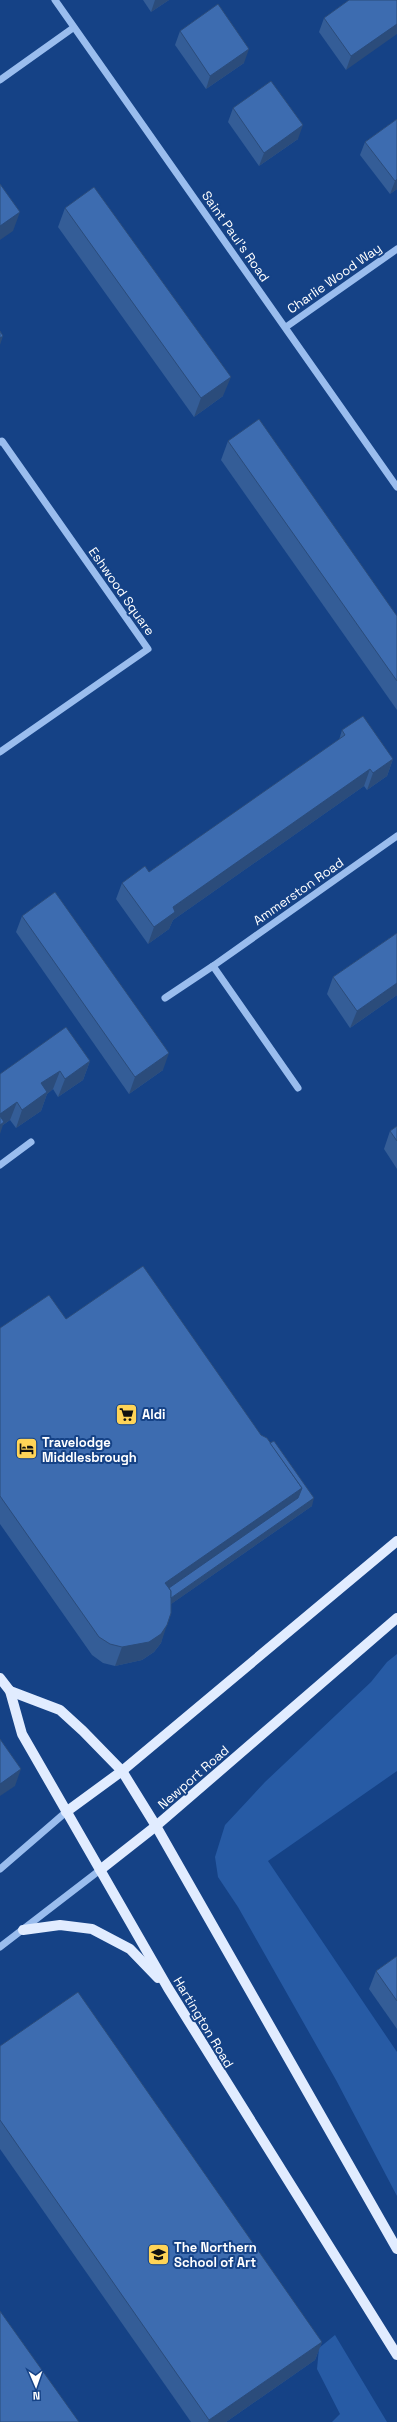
<svg xmlns="http://www.w3.org/2000/svg" width="397" height="2422" font-family="'Space Grotesk',sans-serif">
  <style>
    .green { fill: #275ba5 }
    .lines { fill: none; stroke-linecap: round; stroke-linejoin: round }
    .minor { stroke: #9abdee; stroke-width: 7 }
    .major { stroke: #e1ecff; stroke-width: 10 }
    .wall { fill: #345d97 }
    .shaded-wall { fill: #2b4c7b }
    .building { fill: #3d6cb0; stroke: #2b4c7b }
    .labels { text-anchor: middle; stroke-width: 4; stroke-linejoin: round; paint-order: stroke }
    .street-label { font-size: 13px; fill: #fff; stroke: #154286 }
    .poi-label { font-size: 13px; font-weight: bold; fill: #fff; stroke: #154286; text-anchor: start }
  </style>
  <rect width="100%" height="100%" fill="#154286"/>
  <g class="green">
    <polygon points="397,1654 397,1771 268,1861 397,2052 397,2196 336,2080 238,1907 218,1877 215,1857 225,1825 265,1782 371,1682 387,1662"/>
    <polygon points="335,2335 387,2422 332,2422 340,2414 317,2369 319,2348"/>
  </g>
  <g class="lines">
    <g class="minor">
      <polyline points="55,0 397,487"/>
      <polyline points="0,80 73,28"/>
      <polyline points="286,327 397,249"/>
      <polyline points="0,442 2,441 148,649 0,752"/>
      <polyline points="213,966 298,1088"/>
      <polyline points="165,998 213,966 397,836"/>
      <polyline points="0,1165 31,1142"/>
      <polyline points="0,1869 66,1812"/>
      <polyline points="0,1947 100,1870"/>
    </g>
    <g class="major">
      <polyline points="0,1678 10,1691 22,1734 168,1988 397,2355"/>
      <polyline points="10,1691 60,1710 83,1731 122,1771 156,1826 397,2249"/>
      <polyline points="66,1812 122,1771 397,1541"/>
      <polyline points="100,1870 156,1826 397,1618"/>
      <polyline points="23,1930 60,1925 92,1929 130,1949 158,1978"/>
    </g>
  </g>
  <g class="wall">
    <polygon points="143,0 169,0 151,12"/>
    <polygon points="397,0 346,70 319,32 324,18"/>
    <polygon points="180,31 244,63 206,89 175,45"/>
    <polygon points="233,108 298,139 259,166 228,122"/>
    <polygon points="397,119 397,189 390,194 360,155 365,142"/>
    <polygon points="65,208 223,396 194,417 58,227"/>
    <polygon points="228,441 397,616 397,710 221,460"/>
    <polygon points="342,730 393,759 387,776 367,790 364,786 173,920 169,929 148,944 116,899 122,883 149,872 339,740"/>
    <polygon points="22,916 163,1070 129,1094 16,932"/>
    <polygon points="397,933 397,995 350,1028 327,994 333,977"/>
    <polygon points="90,1061 83,1080 58,1097 53,1089 47,1094 41,1111 16,1128 10,1120 3,1125 0,1074"/>
    <polygon points="397,1126 397,1169 384,1149 390,1131"/>
    <polygon points="66,1319 261,1435 312,1506 171,1604 161,1643 154,1652 142,1660 115,1666 103,1663 92,1655 0,1524 0,1328"/>
    <polygon points="397,1956 397,2029 369,1989 376,1971"/>
    <polygon points="0,2046 322,2342 315,2360 226,2422 191,2422 0,2149"/>
  </g>
  <g class="shaded-wall">
    <polygon points="155,0 169,0 151,12"/>
    <polygon points="397,24 397,34 346,70 351,56"/>
    <polygon points="249,49 244,63 206,89 210,76"/>
    <polygon points="303,125 298,139 259,166 264,153"/>
    <polygon points="397,179 397,189 390,194 395,181"/>
    <polygon points="20,212 13,231 0,240 0,226"/>
    <polygon points="3,336 0,345 0,338"/>
    <polygon points="231,377 223,396 194,417 201,398"/>
    <polygon points="393,759 387,776 367,790 373,773"/>
    <polygon points="370,769 364,786 173,920 169,929 148,944 154,927 173,907"/>
    <polygon points="397,983 397,995 350,1028 357,1011"/>
    <polygon points="169,1053 163,1070 129,1094 135,1077"/>
    <polygon points="90,1061 83,1080 58,1097 65,1079"/>
    <polygon points="60,1071 53,1089 47,1094 41,1111 16,1128 22,1110 41,1083"/>
    <polygon points="17,1102 10,1120 3,1125 0,1134 0,1114"/>
    <polygon points="302,1488 295,1506 164,1597 165,1583"/>
    <polygon points="314,1498 312,1506 164,1609 167,1601"/>
    <polygon points="167,1625 161,1643 154,1652 142,1660 115,1666 122,1647"/>
    <polygon points="21,1769 15,1786 0,1796 0,1784"/>
    <polygon points="322,2342 315,2360 226,2422 208,2422 209,2420"/>
  </g>
  <g class="building">
    <polygon points="349,0 397,0 397,24 351,56 324,18"/>
    <polygon points="218,4 249,49 210,76 180,31"/>
    <polygon points="271,81 303,125 264,153 233,108"/>
    <polygon points="397,119 397,179 395,181 365,142"/>
    <polygon points="0,184 20,212 0,226"/>
    <polygon points="94,187 231,377 201,398 65,208"/>
    <polygon points="0,331 3,336 0,338"/>
    <polygon points="259,419 397,616 397,681 228,441"/>
    <polygon points="363,716 393,759 373,773 370,769 173,907 175,912 154,927 122,883 145,866 149,872 345,735 342,730"/>
    <polygon points="55,892 169,1053 135,1077 22,916"/>
    <polygon points="397,933 397,983 357,1011 333,977"/>
    <polygon points="66,1027 90,1061 65,1079 60,1071 41,1083 47,1092 22,1110 17,1102 0,1114 0,1074"/>
    <polygon points="0,1116 4,1122 0,1125"/>
    <polygon points="397,1126 397,1141 390,1131"/>
    <polygon points="143,1266 261,1435 267,1438 302,1488 165,1583 171,1591 171,1613 167,1625 161,1634 149,1642 122,1647 110,1644 99,1637 0,1496 0,1328 49,1295 66,1319"/>
    <polygon points="274,1441 314,1498 171,1598 171,1591 169,1588 298,1498 302,1488 270,1443"/>
    <polygon points="0,1739 21,1769 0,1784"/>
    <polygon points="397,1956 397,2001 376,1971"/>
    <polygon points="78,1992 322,2342 209,2420 0,2120 0,2046"/>
    <polygon points="0,2311 79,2422 0,2422"/>
  </g>
  <defs>
    <symbol id="supermarket-square" viewBox="-11 -11 22 22"><rect x="-9" y="-9" width="18" height="18" rx="4" fill="#ffd457" stroke="#154286"/><path d="M-6-5.5h2.5l.6 2H6L4.5 2H-2.5L-4.4-4H-6ZM-1.5 3.2a1.3 1.3 0 1 0 .1 0ZM3 3.2a1.3 1.3 0 1 0 .1 0Z" fill="#111"/></symbol>
    <symbol id="hotel-square" viewBox="-11 -11 22 22"><rect x="-9" y="-9" width="18" height="18" rx="4" fill="#ffd457" stroke="#154286"/><path d="M-6-4.5h1.5V1H6V5H4.5V3h-9V5H-6ZM-4 0a1.8 1.8 0 1 1 3.6 0ZM.5 0V-2.5h3Q6-2.5 6 0Z" fill="#111"/></symbol>
    <symbol id="university-square" viewBox="-11 -11 22 22"><rect x="-9" y="-9" width="18" height="18" rx="4" fill="#ffd457" stroke="#154286"/><path d="M0-5L7-2L0 1L-7-2ZM-4 1L0 2.5L4 1V4Q0 6-4 4Z" fill="#111"/></symbol>
  </defs>
  <g fill-rule="evenodd">
    <use href="#supermarket-square" x="114" y="1402" width="25" height="25"/>
    <use href="#hotel-square" x="14" y="1436" width="25" height="25"/>
    <use href="#university-square" x="146" y="2242" width="25" height="25"/>
  </g>
  <g class="labels">
    <g class="street-label">
      <text transform="translate(236 236) rotate(55)" y="5">Saint Paul's Road</text>
      <text transform="translate(334 278) rotate(-35)" y="5">Charlie Wood Way</text>
      <text transform="translate(122 591) rotate(55)" y="5">Eshwood Square</text>
      <text transform="translate(298 891) rotate(-35)" y="5">Ammerston Road</text>
      <text transform="translate(193 1777) rotate(-41)" y="5">Newport Road</text>
      <text transform="translate(204 2022) rotate(59)" y="5">Hartington Road</text>
    </g>
    <g class="poi-label">
      <text x="142" y="1419">Aldi</text>
      <text x="42" y="1447">Travelodge<tspan x="42" dy="15">Middlesbrough</tspan></text>
      <text x="174" y="2252">The Northern<tspan x="174" dy="15">School of Art</tspan></text>
    </g>
  </g>
  <g transform="translate(36 2386) rotate(178)" stroke="#154286" stroke-width="3" paint-order="stroke">
  <path d="M0-3L7 15L0 10L-7 15Z" fill="#ffffff"/>
  <text y="-6" font-size="11" font-weight="bold" text-anchor="middle" fill="#ffffff">N</text>
  </g>
</svg>
